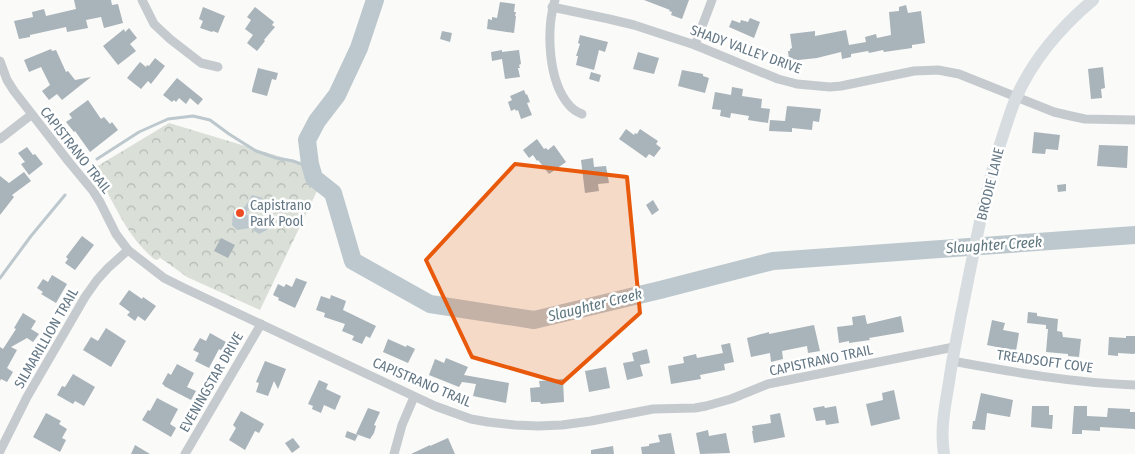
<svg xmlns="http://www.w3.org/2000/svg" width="1135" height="454" font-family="'Fira Sans Condensed',sans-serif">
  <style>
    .park { fill: url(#park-crowns) }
    .water { fill: #bcc8cd }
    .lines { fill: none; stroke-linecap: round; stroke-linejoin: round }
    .stream { stroke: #bcc8cd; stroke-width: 3 }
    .river { stroke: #bcc8cd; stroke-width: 18 }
    .building { fill: #a9b3ba }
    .minor { stroke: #c5cace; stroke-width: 9 }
    .secondary { stroke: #d6dcdf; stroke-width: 12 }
    .marked { fill: #e8590c; fill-opacity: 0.2; stroke: #e8590c; stroke-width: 4; stroke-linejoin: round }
    .poi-dot { fill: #ed4d25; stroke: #fff; stroke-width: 2 }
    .labels { text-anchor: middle; stroke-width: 5; stroke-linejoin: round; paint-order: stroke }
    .street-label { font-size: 14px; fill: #637785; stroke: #fff }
    .poi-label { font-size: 14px; fill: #637785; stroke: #fff; text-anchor: start }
    .water-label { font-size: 15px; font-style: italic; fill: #5e767e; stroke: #fff }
  </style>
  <defs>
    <pattern id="park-crowns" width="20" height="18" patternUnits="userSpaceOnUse" patternTransform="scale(1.25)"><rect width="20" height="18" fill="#dae0d7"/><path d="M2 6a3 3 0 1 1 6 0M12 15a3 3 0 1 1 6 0" fill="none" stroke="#b4bab4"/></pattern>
  </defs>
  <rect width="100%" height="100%" fill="#fafaf8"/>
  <path class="park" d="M169 123 308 165 318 189 260 310 187 277C178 271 170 264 160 258L157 260 154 259C131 240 120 216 106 190L104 183 91 170Z"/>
  <path class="water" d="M252 195 263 198 259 208 254 212 249 210 247 211V215L268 217 267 230 259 234 250 228 237 230 232 225 233 212C245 210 246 205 252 195Z"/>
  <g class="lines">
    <g class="stream">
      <polyline points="97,159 139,132 168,119 193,116 210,120 229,134 256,151 276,158 293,161 304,165 312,171"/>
      <polyline points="0,278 31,236 65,195"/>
    </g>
    <polyline class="river" points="375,0 359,48 337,95 317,121 307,140 310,164 314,178 333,193 353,261 430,304 534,320 660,290 773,261 1135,235"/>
  </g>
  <g class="building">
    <polygon points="74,0 111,0 112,5 118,4 123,23 104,28 101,17 86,20 88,28 67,32 66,27 30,35 30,37 19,39 14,21 33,17 32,12 44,9 46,16 76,9"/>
    <polygon points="644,0 689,0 682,19 671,15 672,12 669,11 670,10"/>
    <polygon points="500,2 515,4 514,12 516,12 515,16 516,16 514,33 487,29 488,19 492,20 492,17 497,18"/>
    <polygon points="906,5 908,13 921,11 925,43 912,45 912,48 884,52 883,50 869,53 868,51 851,54 851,57 842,59 841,52 817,58 789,61 788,51 790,51 790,49 792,48 790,34 815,31 815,36 846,30 849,45 866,42 865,37 876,34 877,38 891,35 889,12 899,11 899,7"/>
    <polygon points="203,7 225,16 218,33 213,31 212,32 200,28 203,21 199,19"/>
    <polygon points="255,7 274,22 272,25 275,27 264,40 265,41 257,51 247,43 253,35 245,29 251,20 247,17"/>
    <polygon points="750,18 760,22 754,38 729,27 732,20 740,23 741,20 748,22"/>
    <polygon points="129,28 137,38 130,44 136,51 118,65 103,46 124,29 125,32"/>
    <polygon points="442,31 452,33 450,42 440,39"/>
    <polygon points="580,35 608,42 605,52 599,50 594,70 576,65 578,56 576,56 580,44 578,43"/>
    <polygon points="51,49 52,51 56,50 66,72 68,71 75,80 91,77 62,100 57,94 49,100 42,91 50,85 41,67 29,72 24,60"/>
    <polygon points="502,50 502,52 519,50 521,64 519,65 520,68 518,68 520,77 505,79 502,59 492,61 491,52"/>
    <polygon points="638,52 659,58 654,74 633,69"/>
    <polygon points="155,58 165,66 151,84 148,81 141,89 127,78 140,62 146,67 147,65 149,66"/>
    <polygon points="1103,67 1105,88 1101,89 1102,98 1091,99 1088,69"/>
    <polygon points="258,68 278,73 276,80 272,79 267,96 252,92 252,90"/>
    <polygon points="682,70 703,74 703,76 709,78 705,93 678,86"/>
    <polygon points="591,72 601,75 599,82 589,79"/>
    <polygon points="177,78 203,99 198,105 190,98 186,104 179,98 176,102 174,100 172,102 163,95"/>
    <polygon points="732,87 743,89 742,96 762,99 761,108 770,109 768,123 748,120 749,116 731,113 730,118 720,116 721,110 712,109 715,92 731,95"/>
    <polygon points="524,90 526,95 527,94 530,102 527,103 532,115 521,119 518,110 516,111 515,109 511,111 508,102 512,100 510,96"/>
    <polygon points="88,100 101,119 104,117 110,124 112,122 118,130 90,152 75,131 74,132 66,122 72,118 69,114"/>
    <polygon points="787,106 821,109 819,122 813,121 812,130 792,128 792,132 769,131 770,120 785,121"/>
    <polygon points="626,129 634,135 635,133 637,134 640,129 658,141 656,144 661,148 654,157 649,154 646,158 619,139"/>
    <polygon points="1034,132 1060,135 1058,150 1046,149 1045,154 1032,153"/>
    <polygon points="537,139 544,149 546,148 548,150 554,145 566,162 549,174 538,160 537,161 533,155 529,158 523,150"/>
    <polygon points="1099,145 1128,146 1127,168 1097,166"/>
    <polygon points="27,147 33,155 35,154 43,164 29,175 21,164 25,162 18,153"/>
    <polygon points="593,158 594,167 606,166 609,183 598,184 599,191 585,193 581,160"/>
    <polygon points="24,172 31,181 12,195 14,197 0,215 0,176 9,183"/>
    <polygon points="1066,184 1066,191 1058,192 1057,185"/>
    <polygon points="653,200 659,210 652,215 646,205"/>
    <polygon points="82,236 94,245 75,270 65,263 68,259 66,257"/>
    <polygon points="221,238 235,245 228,258 214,251"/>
    <polygon points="52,275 67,284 56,303 41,294 43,292 37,288 43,279 48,282"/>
    <polygon points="296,278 307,282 295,308 278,300 279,298 273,295 278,284 284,287 286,284 292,287"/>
    <polygon points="129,290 142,299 143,297 156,306 145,321 138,316 135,321 127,315 130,312 119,304"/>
    <polygon points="331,295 346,301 343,310 376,326 370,338 366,336 362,344 352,340 354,336 342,331 345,324 324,317 325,313 316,310 321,296 330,299"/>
    <polygon points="1028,312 1037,313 1037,316 1058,319 1057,331 1062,332 1063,337 1081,339 1079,357 1068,356 1068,354 1046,352 1048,329 1046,329 1046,325 1027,323"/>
    <polygon points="23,313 36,321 31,329 39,334 33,342 27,338 11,347 17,350 7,368 13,372 7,382 1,379 0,381 0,347 3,349 16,329 14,328"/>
    <polygon points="865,315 867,324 901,316 904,332 869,338 870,340 849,343 849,341 839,343 837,327 853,325 852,317"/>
    <polygon points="992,320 1005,323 1003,330 1019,333 1016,351 987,345"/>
    <polygon points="814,325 820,351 808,353 807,346 782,351 783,359 771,362 770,353 751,357 747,338 769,332 769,334"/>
    <polygon points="106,328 126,341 111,367 83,350 91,337 98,341"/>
    <polygon points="210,333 226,342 222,351 219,349 209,368 195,361 199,353 193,350 200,338 206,341"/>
    <polygon points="1126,336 1135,336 1135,353 1134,354 1118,353 1118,356 1108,355 1109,337 1126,338"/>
    <polygon points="388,339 406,347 407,345 415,349 408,363 383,352"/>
    <polygon points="730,343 734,362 724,364 725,370 700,375 701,379 671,384 668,366 684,363 683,357 696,354 697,358 723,353 721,345"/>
    <polygon points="647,349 650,363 640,365 643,376 627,380 623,363 634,361 632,353"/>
    <polygon points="446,358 468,367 464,375 509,383 506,403 473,396 476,384 462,382 459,387 429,375 435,359 444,363"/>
    <polygon points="265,361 286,369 278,389 274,381 268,396 256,392 259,383 256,382"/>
    <polygon points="177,364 194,373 187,387 196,391 191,400 164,386 164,385 162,384 168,373 171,375"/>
    <polygon points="606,367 610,388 589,392 585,371"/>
    <polygon points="73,374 95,387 84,406 75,401 73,404 57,395 62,386 65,387"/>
    <polygon points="563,379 564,402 541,404 540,402 531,402 530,388 540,387 539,381"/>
    <polygon points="319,380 328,384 326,389 341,396 335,410 324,405 321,413 312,409 313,406 308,404"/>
    <polygon points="894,390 900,419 871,426 866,404 883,400 882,393"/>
    <polygon points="981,393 1013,400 1010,417 987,413 985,430 972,429 973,421 975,421"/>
    <polygon points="157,398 178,409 170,424 176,428 171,437 142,420 148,410 150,411"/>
    <polygon points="824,406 825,408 836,406 839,423 826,425 825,420 816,421 813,408"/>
    <polygon points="1032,406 1049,406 1049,415 1053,415 1052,429 1031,427"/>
    <polygon points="1074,406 1087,406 1087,416 1107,417 1108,408 1130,409 1130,412 1135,412 1135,429 1100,427 1100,431 1082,430 1082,434 1072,434"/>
    <polygon points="368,408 380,412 374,425 376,426 374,433 370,439 356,434"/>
    <polygon points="241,411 264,424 259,433 255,431 245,450 229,440 236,428 233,425"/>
    <polygon points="46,413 61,421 59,424 67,429 62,438 66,440 60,452 33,437"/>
    <polygon points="780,413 785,437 754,443 752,431 753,431 752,426 771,423 770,415"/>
    <polygon points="708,430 709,436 726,433 730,453 700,454 696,433"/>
    <polygon points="347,431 358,435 355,441 345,437"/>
    <polygon points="671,433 675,454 642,454 641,447 649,446 649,444 660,442 658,435"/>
    <polygon points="293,438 300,447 292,453 285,443"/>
    <polygon points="448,438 455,454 411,454 430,445 430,446"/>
    <polygon points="135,445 150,454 131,454"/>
    <polygon points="613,446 614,454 591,454 591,450"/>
  </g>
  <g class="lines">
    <g class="minor">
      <polyline points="142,0 154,24 170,39 201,63 218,67"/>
      <path d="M555 0C546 30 548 81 569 105 573 110 577 112 582 114"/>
      <polyline points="552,7 609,19 634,25 695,45 778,79 797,84 830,87 841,86 914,71 938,70 959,74 1054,112 1071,116 1085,119 1135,120"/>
      <polyline points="695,45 712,0"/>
      <polyline points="0,61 7,80 14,91 69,162 93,191 100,202 116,234 128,250 164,278 184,288 435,406 471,419 488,422 515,425 538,426 562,425 591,421 653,409 695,408 706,406 731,399 768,384 954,347"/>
      <polyline points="0,139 31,115"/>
      <path d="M952 361C1012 372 1073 383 1135 385"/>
      <polyline points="0,451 27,397 85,297 97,280 108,268 128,250"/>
      <polyline points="185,454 261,324"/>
      <polyline points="394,454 402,425 414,397"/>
    </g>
    <path class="secondary" d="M944 454C940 430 945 406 949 382 952 360 957 337 961 315 974 252 985 187 1006 126 1009 117 1012 107 1016 98 1033 59 1061 27 1093 0"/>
  </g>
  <path class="marked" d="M515 164 627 177 640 313 562 383 472 357 426 260Z"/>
  <circle class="poi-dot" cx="240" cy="213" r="5"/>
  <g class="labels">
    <g class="street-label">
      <text transform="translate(746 49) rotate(20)" y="5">SHADY VALLEY DRIVE</text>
      <text transform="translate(76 150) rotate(52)" y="5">CAPISTRANO TRAIL</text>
      <text transform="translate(990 184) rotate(-76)" y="5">BRODIE LANE</text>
      <text transform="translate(46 338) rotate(-60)" y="5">SILMARILLION TRAIL</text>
      <text transform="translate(821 360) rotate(-12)" y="5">CAPISTRANO TRAIL</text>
      <text transform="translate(1045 361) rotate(8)" y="5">TREADSOFT COVE</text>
      <text transform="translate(211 382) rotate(-60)" y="5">EVENINGSTAR DRIVE</text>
      <text transform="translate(422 382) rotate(23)" y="5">CAPISTRANO TRAIL</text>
    </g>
    <g class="poi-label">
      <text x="250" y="210">Capistrano<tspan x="250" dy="16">Park Pool</tspan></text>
    </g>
    <g class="water-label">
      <text transform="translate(994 245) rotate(-4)" y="5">Slaughter Creek</text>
      <text transform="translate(595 305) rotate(-14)" y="5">Slaughter Creek</text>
    </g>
  </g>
</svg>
